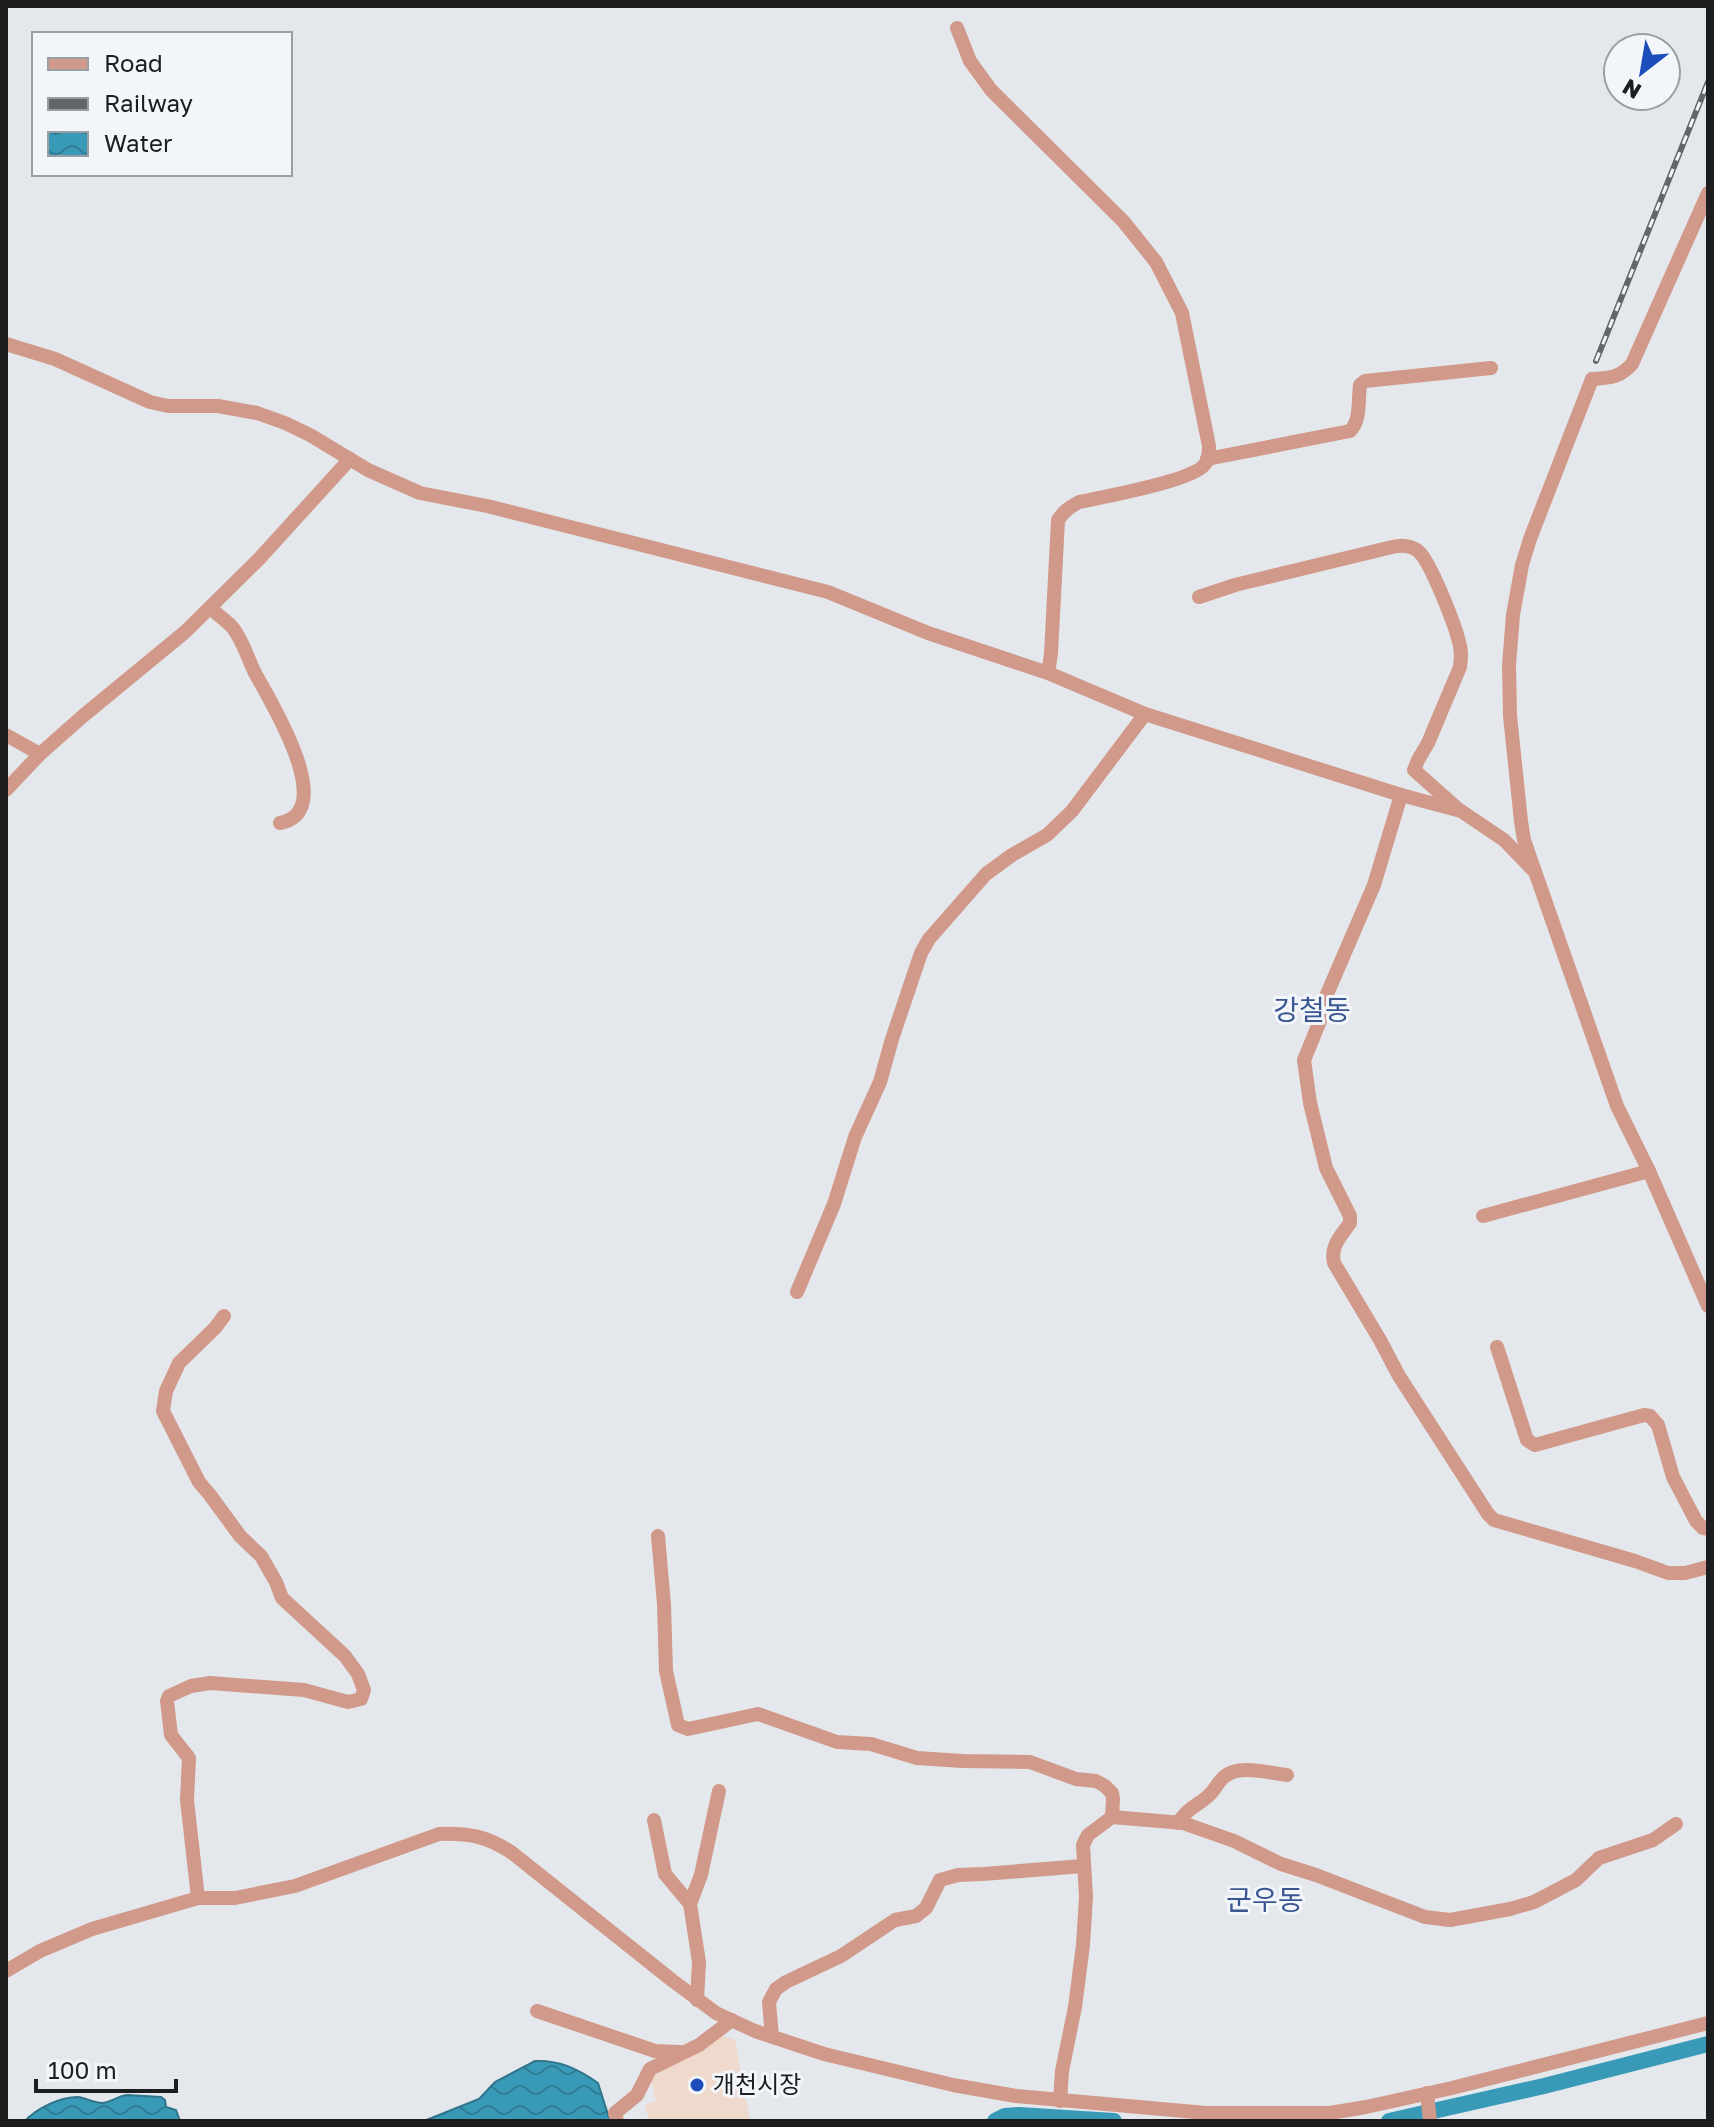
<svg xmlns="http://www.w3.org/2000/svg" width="1714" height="2127" font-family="'Golos Text','Noto Sans KR',sans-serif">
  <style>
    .commercial { fill: #efd9cc }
    .water { fill: url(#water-waves); stroke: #307489; stroke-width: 2 }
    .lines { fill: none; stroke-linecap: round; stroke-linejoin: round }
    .river { stroke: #399ab7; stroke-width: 16 }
    .minor { stroke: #d1998a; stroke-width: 14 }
    .rail-casing { stroke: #636669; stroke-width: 6 }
    .rail { stroke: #f2f5fa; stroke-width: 3; stroke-dasharray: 9; stroke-linecap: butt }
    .poi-dot { fill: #1c4dba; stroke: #f2f5fa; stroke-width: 3 }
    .labels { text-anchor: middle; stroke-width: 6; stroke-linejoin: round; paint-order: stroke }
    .poi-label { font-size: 24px; fill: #1c1d1f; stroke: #f2f5fa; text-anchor: start }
    .quarter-label { font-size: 28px; fill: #3a5690; stroke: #f2f5fa }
  </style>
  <defs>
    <pattern id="water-waves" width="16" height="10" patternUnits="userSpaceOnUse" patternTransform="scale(2)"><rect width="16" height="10" fill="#399ab7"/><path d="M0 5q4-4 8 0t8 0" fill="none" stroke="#2f7d94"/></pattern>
  </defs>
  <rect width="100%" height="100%" fill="#e4e8ed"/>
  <polygon class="commercial" points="722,2036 735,2040 750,2121 649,2121 645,2105 656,2101 650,2076"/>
  <g class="water">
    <path d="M535 2061C560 2060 578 2069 598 2083L610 2121H424L479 2099 495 2082Z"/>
    <path d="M127 2095 161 2097 165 2100 166 2107 176 2110 180 2121H25C37 2108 60 2097 78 2097 86 2098 94 2103 102 2103 109 2103 118 2096 127 2095Z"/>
  </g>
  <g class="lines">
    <g class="river">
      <polyline points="995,2121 1005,2116 1019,2115 1114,2121"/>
      <polyline points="1389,2121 1544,2086 1708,2044"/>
    </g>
    <g class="minor">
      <path d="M957 28 970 61 991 90 1123 221 1156 262 1182 313 1209 446C1209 452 1209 459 1205 464 1194 481 1102 497 1079 502 1070 507 1064 511 1058 520L1051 654 1048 673"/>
      <path d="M1708 193 1632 364C1619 378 1610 378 1592 379L1530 539 1522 565 1513 615 1509 665 1510 716 1521 821 1524 840 1617 1106 1649 1171 1708 1306"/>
      <polyline points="6,344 55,359 150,402 168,406 218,406 257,413 285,423 310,435 368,470 420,493 487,506 828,592 928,633 1048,673 1145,714 1401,795 1461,811 1504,840 1535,872"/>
      <path d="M1207 459 1350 431C1361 421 1358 399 1360 385L1365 381 1491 368"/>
      <path d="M1199 597 1235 585 1388 548C1398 545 1409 544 1418 551 1430 560 1455 625 1459 642 1462 651 1461 658 1460 667L1428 743 1418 760 1414 770 1458 809"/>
      <path d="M210 608C217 614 227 621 233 628 243 641 248 659 255 673 269 699 340 812 280 823"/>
      <polyline points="6,735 40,754"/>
      <polyline points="6,790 40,754 83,716 185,632 259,559 350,459"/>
      <path d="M1401 795 1374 885 1321 1008 1320 1021 1304 1060 1310 1103 1326 1168 1350 1216V1223C1341 1236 1330 1246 1334 1263L1380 1340 1399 1376 1488 1514 1494 1520 1635 1561 1668 1573H1685L1708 1567"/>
      <polyline points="1483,1216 1649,1171"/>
      <polyline points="797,1292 834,1204 855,1137 880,1082 892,1039 921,953 929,939 986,874 1012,855 1047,835 1072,811 1145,714"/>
      <polyline points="1497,1347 1527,1440 1535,1445 1644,1415 1650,1416 1658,1425 1673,1477 1696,1521 1703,1528 1708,1529"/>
      <polyline points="658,1536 664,1604 666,1671 678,1725 688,1729 758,1714 837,1742 871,1744 917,1758 962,1761 1030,1762 1076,1779 1096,1781 1105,1786 1112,1793 1113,1799 1112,1817 1088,1835 1083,1845 1086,1897 1083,1945 1075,2007 1062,2071 1060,2101"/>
      <polyline points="1112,1817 1183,1823 1234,1841 1281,1864 1316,1875 1425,1917 1450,1920 1510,1909 1534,1902 1576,1880 1599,1858 1653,1840 1676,1824"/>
      <polyline points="654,1820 665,1874 690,1904"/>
      <path d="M1178 1823C1189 1807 1194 1808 1207 1797 1214 1792 1217 1783 1224 1777 1238 1764 1269 1773 1287 1775"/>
      <polyline points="198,1898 187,1800 189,1758 171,1735 167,1701 169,1696 191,1686 210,1683 304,1690 348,1702 361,1699 364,1690 358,1674 345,1656 282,1598 276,1582 261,1556 240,1536 210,1495 199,1482 163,1411 166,1391 179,1363 215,1328 224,1316"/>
      <path d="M6 1971 40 1951 92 1929 198 1898H235L295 1886 439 1834C469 1833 486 1836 511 1852L673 1981 716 2013 755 2031 824 2054 953 2085 1016 2096 1206 2113H1330L1366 2107 1452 2088 1708 2023"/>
      <polyline points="697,2000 699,1962 690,1904 701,1875 719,1791"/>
      <polyline points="537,2011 655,2051 680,2052"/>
      <polyline points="772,2037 769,2002 776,1989 786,1982 841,1956 895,1920 916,1916 926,1908 940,1880 958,1875 983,1874 1083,1866"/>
      <polyline points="1427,2093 1430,2121"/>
      <polyline points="617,2121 615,2113 637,2095 650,2069 699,2045 732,2020"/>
    </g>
    <defs>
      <polyline id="rail" points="1596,361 1708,82"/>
    </defs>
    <use href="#rail" class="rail-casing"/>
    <use href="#rail" class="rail"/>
  </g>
  <circle class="poi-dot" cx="697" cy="2085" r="8"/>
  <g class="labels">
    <g class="poi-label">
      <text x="713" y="2093">개천시장</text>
    </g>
    <g class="quarter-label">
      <text x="1312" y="1020">강철동</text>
      <text x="1265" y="1910">군우동</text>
    </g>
  </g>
  <rect width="1714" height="2127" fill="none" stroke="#1c1d1f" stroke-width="16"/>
  <rect x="32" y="32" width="260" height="144" fill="#f2f5fa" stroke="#9c9fa2" stroke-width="2"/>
  <rect x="48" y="58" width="40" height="12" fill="#d1998a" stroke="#9c9fa2" stroke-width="2"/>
  <text x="104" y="72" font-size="24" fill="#1c1d1f">Road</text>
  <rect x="48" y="98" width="40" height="12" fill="#636669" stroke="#9c9fa2" stroke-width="2"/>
  <text x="104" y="112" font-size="24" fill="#1c1d1f">Railway</text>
  <rect x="48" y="132" width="40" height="24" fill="url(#water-waves)" stroke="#9c9fa2" stroke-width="2"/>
  <text x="104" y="152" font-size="24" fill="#1c1d1f">Water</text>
  <g transform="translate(1642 72) rotate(211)"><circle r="38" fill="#f2f5fa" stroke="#9c9fa2" stroke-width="2"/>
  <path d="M0-6L14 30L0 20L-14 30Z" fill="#1c4dba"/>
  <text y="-12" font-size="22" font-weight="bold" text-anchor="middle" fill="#1c1d1f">N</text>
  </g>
  <path d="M36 2079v12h140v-12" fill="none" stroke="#1c1d1f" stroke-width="4"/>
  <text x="48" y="2079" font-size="24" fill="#1c1d1f" stroke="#f2f5fa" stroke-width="6" paint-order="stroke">100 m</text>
</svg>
